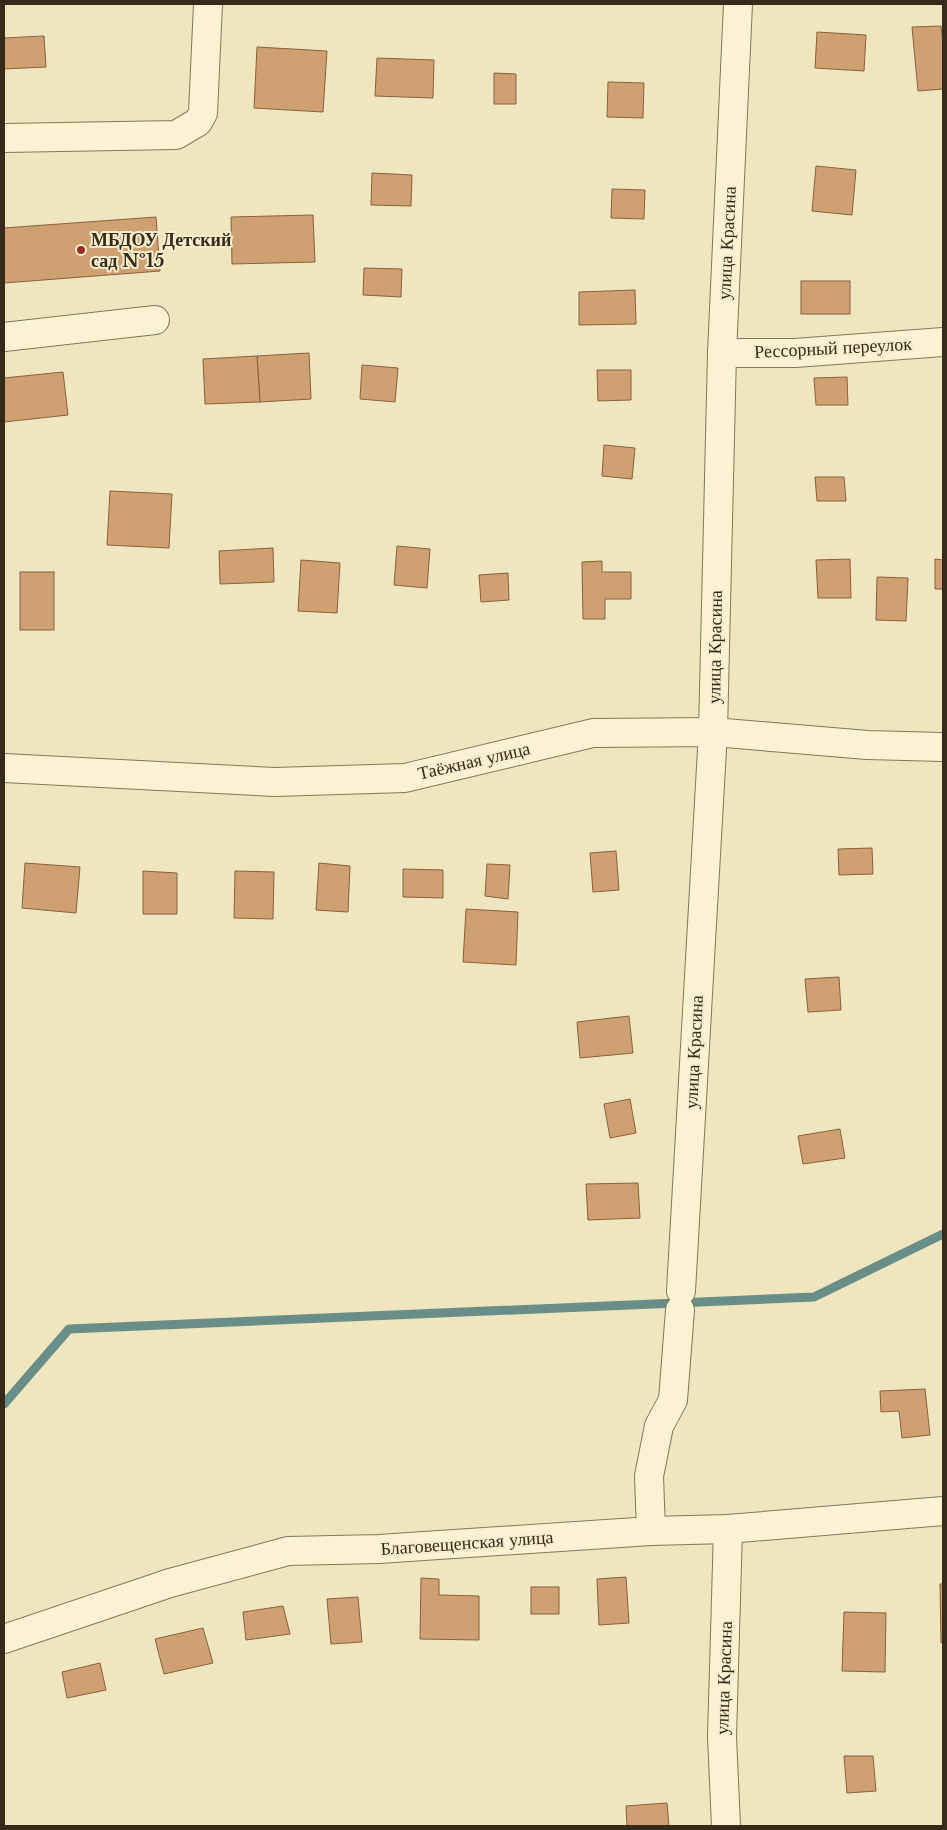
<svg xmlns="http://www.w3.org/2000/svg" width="947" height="1830" font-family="'Libre Baskerville',serif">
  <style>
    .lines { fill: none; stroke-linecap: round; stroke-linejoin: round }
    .stream { stroke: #698e88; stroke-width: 9 }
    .building { fill: #cfa172; stroke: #88613b }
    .minor-casing { stroke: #887556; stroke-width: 30 }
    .minor { stroke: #faf2d1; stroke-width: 28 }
    .poi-dot { fill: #992e24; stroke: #f6eecd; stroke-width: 2 }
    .labels { text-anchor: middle; stroke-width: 4; stroke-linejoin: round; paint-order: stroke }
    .poi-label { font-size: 18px; font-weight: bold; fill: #362b1b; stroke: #f6eecd; text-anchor: start }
    .street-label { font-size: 18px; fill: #362b1b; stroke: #f6eecd }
  </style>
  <rect width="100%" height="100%" fill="#efe5be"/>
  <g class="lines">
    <polyline class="stream" points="4,1404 69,1329 814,1297 943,1234"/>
  </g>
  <g class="building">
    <polygon points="941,26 943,45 943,89 918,91 912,27"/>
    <polygon points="817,32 866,35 864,71 815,68"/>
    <polygon points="44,36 46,67 4,69 4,38"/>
    <polygon points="257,47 327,51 323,112 254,108"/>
    <polygon points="377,58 434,60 433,98 375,96"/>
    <polygon points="494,73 516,74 516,104 494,104"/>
    <polygon points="608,82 644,83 643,118 607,117"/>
    <polygon points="816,166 856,170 852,215 812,211"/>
    <polygon points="372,173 412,175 411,206 371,205"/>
    <polygon points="612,189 645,190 644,219 611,218"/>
    <polygon points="313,215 315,262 232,264 231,217"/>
    <polygon points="156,217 160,271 4,283 4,228"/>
    <polygon points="364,268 402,269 401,297 363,295"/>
    <rect x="801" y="281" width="49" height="33"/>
    <polygon points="635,290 636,324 579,325 579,292"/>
    <polygon points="309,353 311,399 260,402 257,356"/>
    <polygon points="257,356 260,402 205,404 203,359"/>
    <polygon points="362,365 398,368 395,402 360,399"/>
    <polygon points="597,370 631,370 631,400 598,401"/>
    <polygon points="63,372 68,415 4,422 4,378"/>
    <polygon points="847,377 848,405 816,405 814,378"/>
    <polygon points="604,445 635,448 632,479 602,476"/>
    <polygon points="815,477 844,477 846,501 817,501"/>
    <polygon points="110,491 172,494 169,548 107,545"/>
    <polygon points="397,546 430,549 427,588 394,585"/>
    <polygon points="273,548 274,582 220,584 219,551"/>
    <polygon points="850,559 851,598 818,598 816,560"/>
    <polygon points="935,559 943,560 943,589 935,589"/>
    <polygon points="301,560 340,563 337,613 298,611"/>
    <polygon points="602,561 602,572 631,572 631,599 605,599 605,619 583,619 582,562"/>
    <rect x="20" y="572" width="34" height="58"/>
    <polygon points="508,573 509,600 481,602 479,575"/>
    <polygon points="877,577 908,578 906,621 876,620"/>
    <polygon points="872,848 873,874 839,875 838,849"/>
    <polygon points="616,851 619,890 593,892 590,853"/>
    <polygon points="25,863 80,867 76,913 22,908"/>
    <polygon points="319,863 350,866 348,912 316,910"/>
    <polygon points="487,864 510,865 508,899 485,896"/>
    <polygon points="403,869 443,870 443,898 403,897"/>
    <polygon points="143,871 177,873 177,914 143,914"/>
    <polygon points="235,871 274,872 273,919 234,918"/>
    <polygon points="466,909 518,912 516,965 463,962"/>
    <polygon points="839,977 841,1010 808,1012 805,979"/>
    <polygon points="629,1016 633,1053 580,1058 577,1022"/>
    <polygon points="630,1099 636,1133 610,1138 604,1104"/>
    <polygon points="840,1129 845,1158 803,1164 798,1136"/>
    <polygon points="638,1183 640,1218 588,1220 586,1184"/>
    <polygon points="925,1389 930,1435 902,1438 899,1411 881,1412 880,1391"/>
    <polygon points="626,1577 629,1623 599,1625 597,1579"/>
    <polygon points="421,1578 439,1579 439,1595 479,1596 479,1640 420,1639"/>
    <polygon points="940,1584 943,1584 943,1642 941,1643"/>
    <rect x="531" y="1587" width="28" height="27"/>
    <polygon points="358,1597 362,1642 331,1644 327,1599"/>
    <polygon points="283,1606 290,1634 246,1640 243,1612"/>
    <polygon points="844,1612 886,1613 885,1672 842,1671"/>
    <polygon points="203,1628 213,1663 164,1674 155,1639"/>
    <polygon points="100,1663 106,1690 67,1698 62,1672"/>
    <polygon points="844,1756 873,1756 876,1791 847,1793"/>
    <polygon points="667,1803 669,1826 627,1826 626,1806"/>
  </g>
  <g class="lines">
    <defs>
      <g id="minor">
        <polyline points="4,138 176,135 198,122 203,113 208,4"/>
        <polyline points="4,337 155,320"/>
        <polyline points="722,353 795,353 943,342"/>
        <polyline points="4,768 275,782 405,778 593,733 713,732 867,745 943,747"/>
        <polyline points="681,1291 713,732 722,353 738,4"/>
        <polyline points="651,1531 649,1476 659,1426 673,1400 680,1310"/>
        <polyline points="4,1639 170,1583 288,1551 379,1549 651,1531 728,1529 943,1511"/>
        <polyline points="726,1826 722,1737 728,1529"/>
      </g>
    </defs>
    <use href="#minor" class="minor-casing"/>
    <use href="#minor" class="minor"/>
  </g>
  <circle class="poi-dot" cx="81" cy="250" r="5"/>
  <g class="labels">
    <g class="poi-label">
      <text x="91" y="246">МБДОУ Детский<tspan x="91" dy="21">сад №15</tspan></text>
    </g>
    <g class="street-label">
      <text transform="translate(727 243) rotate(-87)" y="6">улица Красина</text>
      <text transform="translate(833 348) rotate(-3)" y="6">Рессорный переулок</text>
      <text transform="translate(715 647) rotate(-89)" y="6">улица Красина</text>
      <text transform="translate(474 761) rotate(-13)" y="6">Таёжная улица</text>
      <text transform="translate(694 1052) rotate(-87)" y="6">улица Красина</text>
      <text transform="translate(467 1543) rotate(-4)" y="6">Благовещенская улица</text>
      <text transform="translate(724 1678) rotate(-88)" y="6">улица Красина</text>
    </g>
  </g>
  <rect width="947" height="1830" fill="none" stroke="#362b1b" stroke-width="10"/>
</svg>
